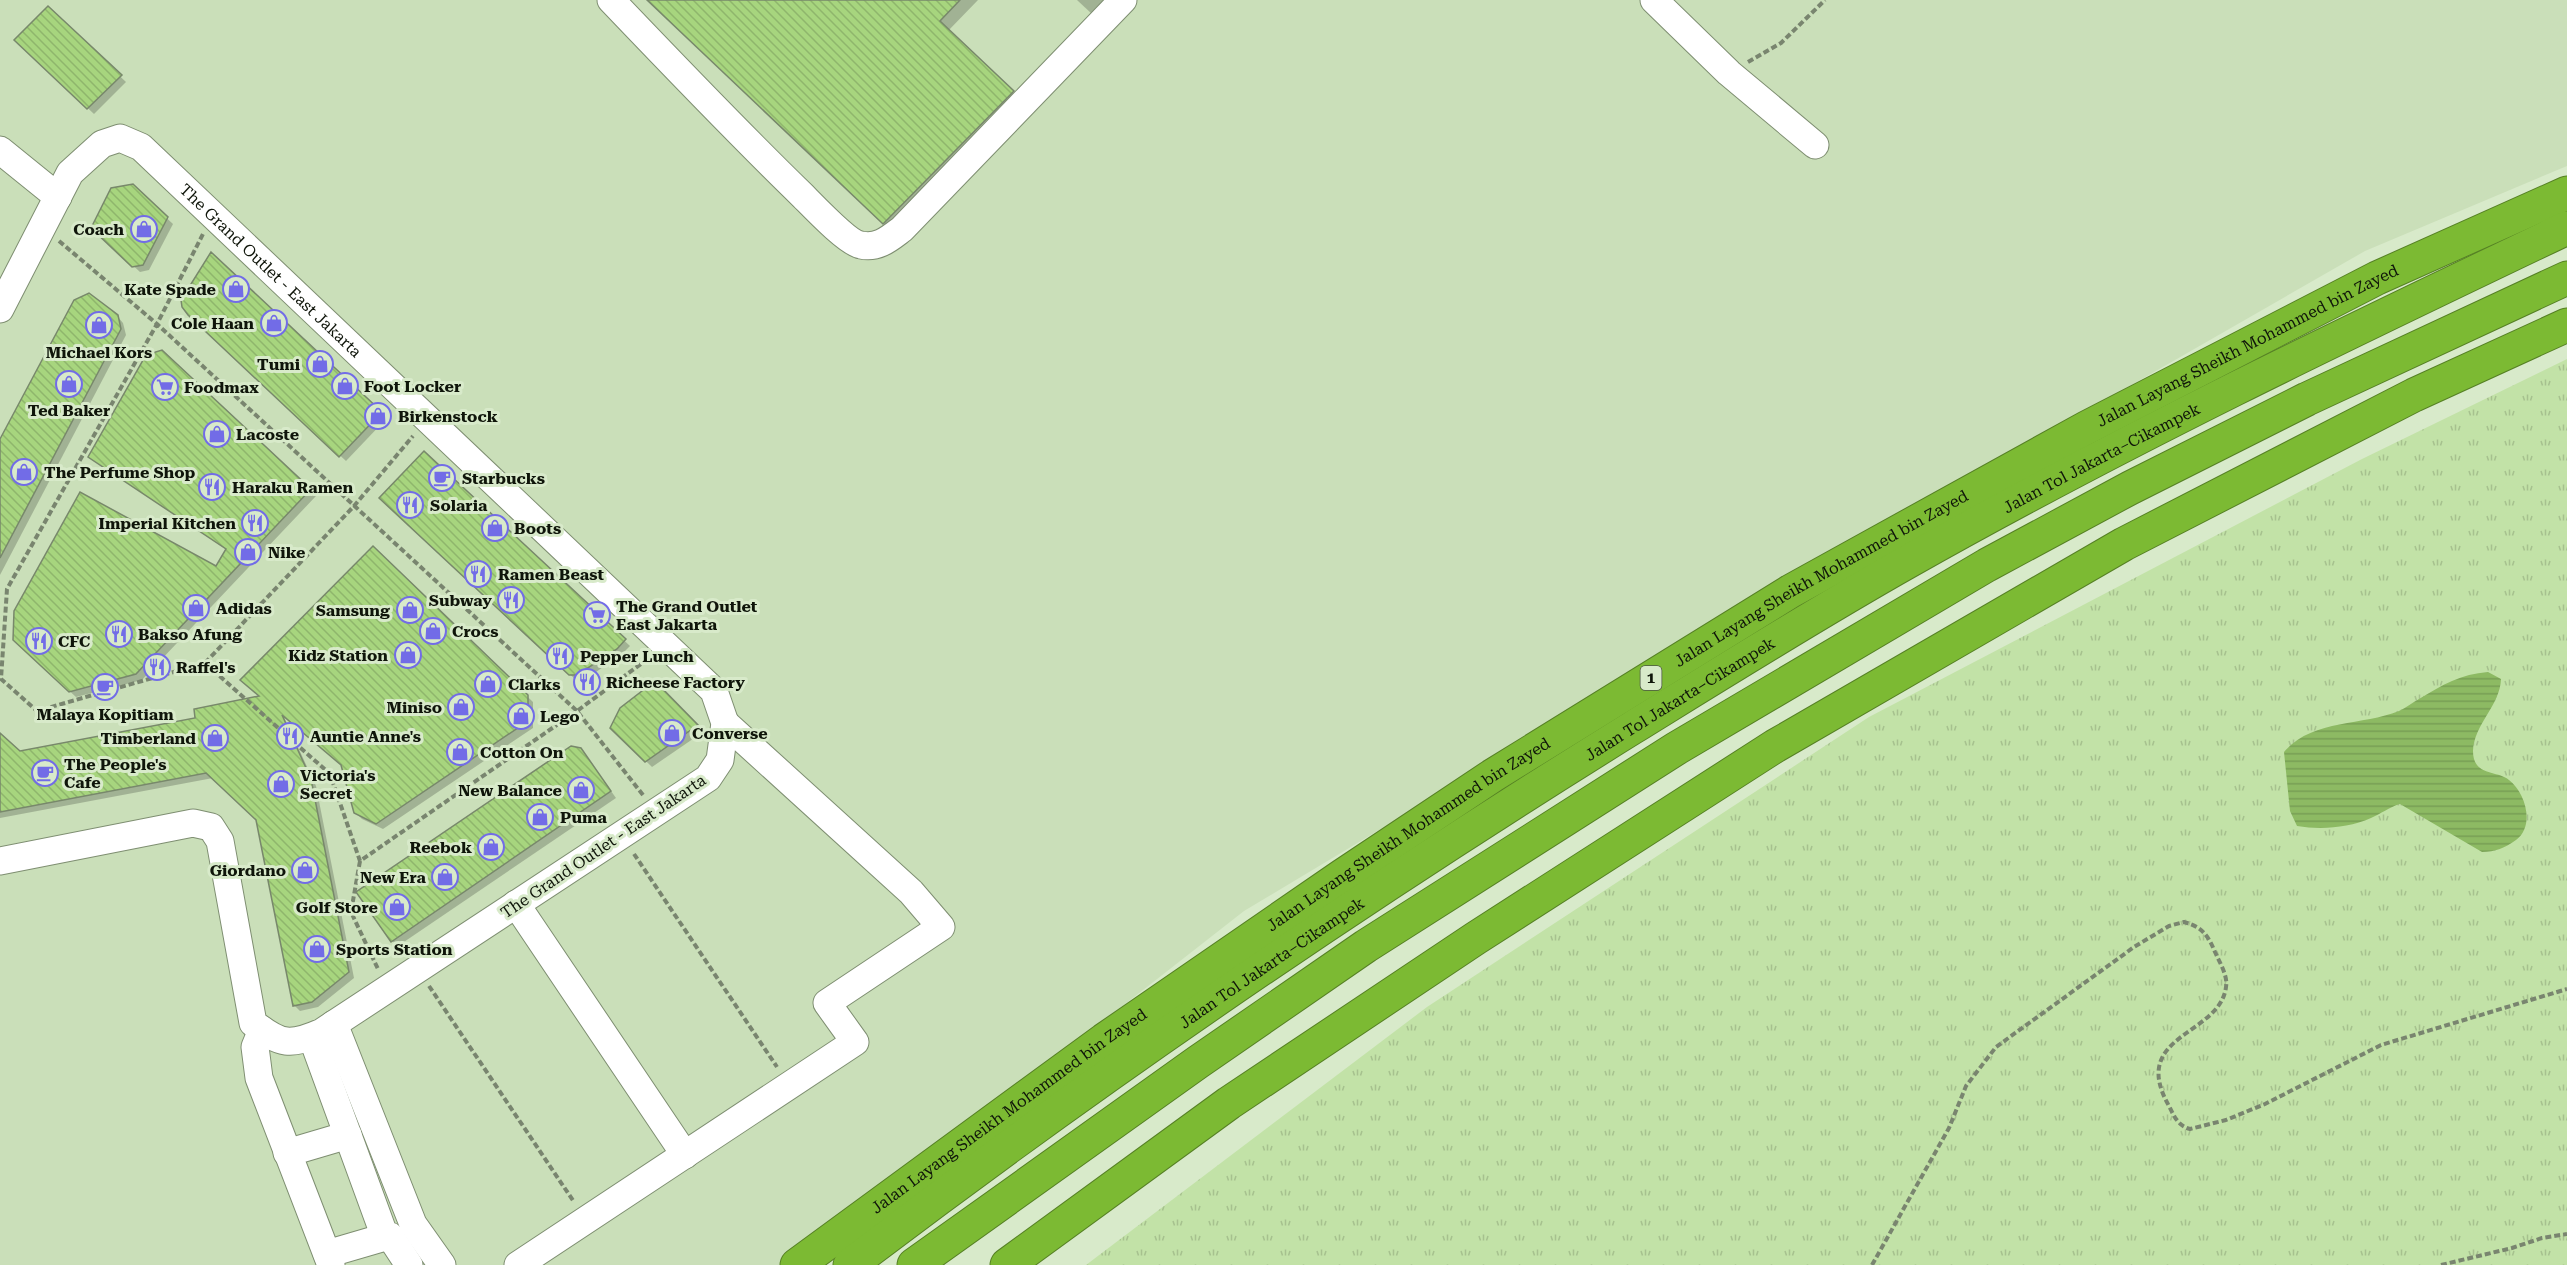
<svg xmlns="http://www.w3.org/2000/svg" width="2567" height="1265" font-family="'Roboto Serif',serif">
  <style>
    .built { fill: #cadfb9 }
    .grass { fill: url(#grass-tufts) }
    .water { fill: url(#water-rules) }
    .shadow { fill: #0003 }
    .building { fill: url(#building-back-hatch); stroke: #78886b; stroke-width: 1.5 }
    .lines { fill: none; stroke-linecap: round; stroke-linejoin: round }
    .minor-casing { stroke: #7e8e71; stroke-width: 29 }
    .highway-casing { stroke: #568025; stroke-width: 35 }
    .path { stroke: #79856f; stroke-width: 4; stroke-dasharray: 6 3; stroke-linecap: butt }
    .minor { stroke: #fff; stroke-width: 27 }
    .highway { stroke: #7cba33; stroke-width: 33 }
    .labels { text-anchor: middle; stroke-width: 6; stroke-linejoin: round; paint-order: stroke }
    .shield { fill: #d8eaca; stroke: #4b5544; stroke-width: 1.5 }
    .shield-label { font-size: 15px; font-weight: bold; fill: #0f150a }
    .poi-label { font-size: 16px; font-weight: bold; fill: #0f150a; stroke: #d8eaca; text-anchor: start }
    .street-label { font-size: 16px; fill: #0f150a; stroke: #d8eaca }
  </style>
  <defs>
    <pattern id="grass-tufts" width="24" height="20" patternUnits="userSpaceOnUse" patternTransform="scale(1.5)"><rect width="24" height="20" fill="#c2e2a7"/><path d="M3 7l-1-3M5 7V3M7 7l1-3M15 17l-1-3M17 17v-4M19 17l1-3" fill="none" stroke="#a6c18e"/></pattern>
    <pattern id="water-rules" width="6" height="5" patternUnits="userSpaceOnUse" patternTransform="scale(1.5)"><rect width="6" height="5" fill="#8dba63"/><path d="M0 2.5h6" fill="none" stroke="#789f55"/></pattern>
    <pattern id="building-back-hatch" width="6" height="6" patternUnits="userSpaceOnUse" patternTransform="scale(1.5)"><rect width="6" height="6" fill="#a7d57e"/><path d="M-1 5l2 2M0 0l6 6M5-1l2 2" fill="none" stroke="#8fb66c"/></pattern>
  </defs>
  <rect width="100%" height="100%" fill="#d8eaca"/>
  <polygon class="built" points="0,0 2567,0 2567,166 2365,251 1884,527 1244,911 922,1163 799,1265 0,1265"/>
  <polygon class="grass" points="2567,359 2567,1265 1086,1265 1427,1007 1869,717 2362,459"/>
  <path class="water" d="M2488 672 2501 679C2500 706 2474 724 2473 751 2473 777 2498 770 2509 780 2526 793 2535 826 2516 840 2505 848 2495 852 2482 852L2400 804C2389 807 2381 814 2371 818 2348 828 2321 830 2297 826L2290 811 2284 752C2312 719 2362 726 2399 711 2406 708 2413 702 2419 699 2442 685 2461 674 2488 672Z"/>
  <g class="shadow">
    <polygon points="649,0 978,0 948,31 1022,101 893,232"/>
    <polygon points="1077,0 1108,0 1093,15"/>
    <polygon points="48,8 126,82 94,114 16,40"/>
    <polygon points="132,186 173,224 149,270 140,272 93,228"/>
    <polygon points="211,254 386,419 346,461 196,321"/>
    <polygon points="117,316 123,323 126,335 0,575 0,443"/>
    <polygon points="162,352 316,496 142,680 76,697 21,646 216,568 227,550 90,457"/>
    <polygon points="424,453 630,646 622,654 583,681 576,680 381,498"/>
    <polygon points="373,548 533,702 533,728 383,829 362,819 355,812 343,766 284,717 316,786 354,978 318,1007 300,1011 294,1005 257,820 213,778 0,818 0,735 19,753 197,719 261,697"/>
    <polygon points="655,683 703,732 652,767 612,728"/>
    <polygon points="581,749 616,798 398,946 392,941"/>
  </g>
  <g class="building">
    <polygon points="647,0 960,0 940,21 1014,91 883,224"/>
    <polygon points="48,6 122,75 87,109 14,40"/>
    <polygon points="133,184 168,217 143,265 132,267 91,228 111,188"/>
    <polygon points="211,252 382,412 339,457 188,315 182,307 181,300"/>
    <polygon points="89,293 118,315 121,329 0,558 0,439 74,300"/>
    <polygon points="162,350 311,489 136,674 69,692 13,640 14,611 80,492 216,566 226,549 88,457 146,355"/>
    <polygon points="424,451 626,639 617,649 577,675 569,675 379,498"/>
    <polygon points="373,546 528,695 528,721 376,824 354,813 341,765 282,715 311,779 349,972 312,1002 293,1006 256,820 206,773 0,812 0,733 20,751 195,718 194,709 259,696 240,680"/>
    <polygon points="655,681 698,725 645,762 610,728 620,708"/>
    <polygon points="571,746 581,748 611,791 391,942 356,892"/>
  </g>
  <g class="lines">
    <defs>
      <g id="minor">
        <path d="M611 0C674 66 737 132 803 196 814 207 848 243 861 245 878 249 890 238 902 229L1123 0"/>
        <polyline points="1654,0 1729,73 1815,145"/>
        <polyline points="0,150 58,197"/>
        <path id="s1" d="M0 309 70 173 102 144 120 138 141 147 714 691 725 723 720 760 708 778 322 1032C290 1046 281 1045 253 1023L220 841 211 827 193 823 0 861"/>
        <polyline points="516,904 685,1155"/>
        <polyline points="334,1024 413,1224 442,1265"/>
        <polyline points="262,1030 255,1047 259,1078 331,1265"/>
        <polyline points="312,1037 385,1237 390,1236 409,1265"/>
        <polyline points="287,1153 348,1135"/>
        <polyline points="327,1254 385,1237"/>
        <polyline points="518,1265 855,1042 827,1003 941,927 911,892 725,723"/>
      </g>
      <g id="highway">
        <path id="s2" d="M797 1265 1104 1040 1342 876 1492 776 1791 591 2086 428 2377 278 2567 193"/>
        <path id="s3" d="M850 1265C1102 1073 1363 895 1632 728 1724 671 1815 614 1909 561 2123 440 2345 334 2567 228"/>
        <polyline points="914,1265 1198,1062 1366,946 1677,748 1987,565 2130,488 2307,399 2567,278"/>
        <polyline points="1007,1265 1229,1103 1476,938 1775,746 2124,544 2414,395 2567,325"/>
      </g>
    </defs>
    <use href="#minor" class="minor-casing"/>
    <use href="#highway" class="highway-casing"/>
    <g class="path">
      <polyline points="1748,62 1781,43 1825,0"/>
      <polyline points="59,241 157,324 577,711 360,861 330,774 205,663 37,711 1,679 7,589 157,324 203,234"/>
      <polyline points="205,663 354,506 413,436"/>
      <polyline points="643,795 577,711 649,658"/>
      <polyline points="634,854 777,1067"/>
      <polyline points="360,861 351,912 378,969"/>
      <polyline points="429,986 574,1202"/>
      <path d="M1872 1265 1949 1128 1966 1086 1996 1047 2134 947 2169 926 2184 922C2202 927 2208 935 2215 952 2220 963 2228 976 2226 987 2220 1036 2128 1034 2169 1106 2174 1116 2178 1126 2190 1129L2226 1120 2265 1104 2381 1045 2567 989"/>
      <polyline points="2441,1265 2512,1248 2542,1238 2567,1234"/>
    </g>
    <use href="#minor" class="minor"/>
    <use href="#highway" class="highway"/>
  </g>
  <defs>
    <symbol id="shop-ring" viewBox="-11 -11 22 22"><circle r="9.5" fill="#d8eaca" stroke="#726ce7" stroke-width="1.5"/><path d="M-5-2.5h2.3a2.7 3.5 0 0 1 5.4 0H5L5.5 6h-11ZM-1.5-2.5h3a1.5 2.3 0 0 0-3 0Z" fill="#726ce7"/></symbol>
    <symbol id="supermarket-ring" viewBox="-11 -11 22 22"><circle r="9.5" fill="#d8eaca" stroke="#726ce7" stroke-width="1.5"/><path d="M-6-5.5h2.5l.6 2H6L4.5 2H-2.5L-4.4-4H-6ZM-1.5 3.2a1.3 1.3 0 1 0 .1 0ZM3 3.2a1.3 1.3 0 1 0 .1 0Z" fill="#726ce7"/></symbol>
    <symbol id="cafe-ring" viewBox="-11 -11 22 22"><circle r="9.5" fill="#d8eaca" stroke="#726ce7" stroke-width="1.5"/><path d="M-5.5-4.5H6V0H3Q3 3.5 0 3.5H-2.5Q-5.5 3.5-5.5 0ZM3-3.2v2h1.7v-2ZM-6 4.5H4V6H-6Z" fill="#726ce7"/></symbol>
    <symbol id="restaurant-ring" viewBox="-11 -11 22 22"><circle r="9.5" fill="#d8eaca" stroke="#726ce7" stroke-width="1.5"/><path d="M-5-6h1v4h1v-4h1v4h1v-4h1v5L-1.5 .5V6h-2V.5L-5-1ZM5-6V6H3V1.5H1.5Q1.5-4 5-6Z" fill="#726ce7"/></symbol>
  </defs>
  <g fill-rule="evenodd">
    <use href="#shop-ring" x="129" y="214" width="30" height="30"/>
    <use href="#shop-ring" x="221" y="274" width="30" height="30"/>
    <use href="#shop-ring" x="259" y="308" width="30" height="30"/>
    <use href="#shop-ring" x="84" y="310" width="30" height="30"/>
    <use href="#shop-ring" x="305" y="349" width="30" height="30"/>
    <use href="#shop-ring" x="54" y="369" width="30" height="30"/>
    <use href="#shop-ring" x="330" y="371" width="30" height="30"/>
    <use href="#supermarket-ring" x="150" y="372" width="30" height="30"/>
    <use href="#shop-ring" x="363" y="401" width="30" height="30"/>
    <use href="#shop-ring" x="202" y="419" width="30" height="30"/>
    <use href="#shop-ring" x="9" y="457" width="30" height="30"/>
    <use href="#cafe-ring" x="427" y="463" width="30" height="30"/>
    <use href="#restaurant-ring" x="197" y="472" width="30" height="30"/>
    <use href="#restaurant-ring" x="395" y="490" width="30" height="30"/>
    <use href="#restaurant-ring" x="240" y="508" width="30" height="30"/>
    <use href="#shop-ring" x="480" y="513" width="30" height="30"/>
    <use href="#shop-ring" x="233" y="537" width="30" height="30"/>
    <use href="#restaurant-ring" x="463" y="559" width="30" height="30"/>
    <use href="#restaurant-ring" x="496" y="585" width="30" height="30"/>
    <use href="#shop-ring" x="181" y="593" width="30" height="30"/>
    <use href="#shop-ring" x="395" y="595" width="30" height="30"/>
    <use href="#supermarket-ring" x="582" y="600" width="30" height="30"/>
    <use href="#shop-ring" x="418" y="616" width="30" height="30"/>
    <use href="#restaurant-ring" x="104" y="619" width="30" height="30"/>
    <use href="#restaurant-ring" x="24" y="626" width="30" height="30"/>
    <use href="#shop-ring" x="393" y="640" width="30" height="30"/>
    <use href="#restaurant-ring" x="545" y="641" width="30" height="30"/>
    <use href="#restaurant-ring" x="142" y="652" width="30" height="30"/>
    <use href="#restaurant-ring" x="572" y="667" width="30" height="30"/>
    <use href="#shop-ring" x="473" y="669" width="30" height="30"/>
    <use href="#cafe-ring" x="90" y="672" width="30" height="30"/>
    <use href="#shop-ring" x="446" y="692" width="30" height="30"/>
    <use href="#shop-ring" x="506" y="701" width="30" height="30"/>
    <use href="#shop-ring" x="657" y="718" width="30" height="30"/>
    <use href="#restaurant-ring" x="275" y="721" width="30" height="30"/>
    <use href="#shop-ring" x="200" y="723" width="30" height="30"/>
    <use href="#shop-ring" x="445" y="737" width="30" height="30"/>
    <use href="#cafe-ring" x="30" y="758" width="30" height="30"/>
    <use href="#shop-ring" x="266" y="769" width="30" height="30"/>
    <use href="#shop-ring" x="566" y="775" width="30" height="30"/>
    <use href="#shop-ring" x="525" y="802" width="30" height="30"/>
    <use href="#shop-ring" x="476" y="832" width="30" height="30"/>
    <use href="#shop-ring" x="290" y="855" width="30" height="30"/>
    <use href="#shop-ring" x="430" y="862" width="30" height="30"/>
    <use href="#shop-ring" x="382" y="892" width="30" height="30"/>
    <use href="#shop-ring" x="302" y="934" width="30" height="30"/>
  </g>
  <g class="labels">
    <rect class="shield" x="1640.5" y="666" width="21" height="24" rx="4.5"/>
    <g class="shield-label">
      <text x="1651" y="683">1</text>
    </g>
    <g class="poi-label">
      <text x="124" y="235" text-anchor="end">Coach</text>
      <text x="216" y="295" text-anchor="end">Kate Spade</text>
      <text x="254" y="329" text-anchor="end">Cole Haan</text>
      <text x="99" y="358" text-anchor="middle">Michael Kors</text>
      <text x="300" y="370" text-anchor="end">Tumi</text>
      <text x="364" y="392">Foot Locker</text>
      <text x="184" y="393">Foodmax</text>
      <text x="69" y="416" text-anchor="middle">Ted Baker</text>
      <text x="398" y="422">Birkenstock</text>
      <text x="236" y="440">Lacoste</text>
      <text x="44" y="478">The Perfume Shop</text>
      <text x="462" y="484">Starbucks</text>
      <text x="232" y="493">Haraku Ramen</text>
      <text x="430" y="511">Solaria</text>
      <text x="236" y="529" text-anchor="end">Imperial Kitchen</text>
      <text x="514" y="534">Boots</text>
      <text x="268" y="558">Nike</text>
      <text x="498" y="580">Ramen Beast</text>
      <text x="492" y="606" text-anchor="end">Subway</text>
      <text x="616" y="612">The Grand Outlet<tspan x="616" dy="18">East Jakarta</tspan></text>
      <text x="216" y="614">Adidas</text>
      <text x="390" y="616" text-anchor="end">Samsung</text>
      <text x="452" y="637">Crocs</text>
      <text x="138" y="640">Bakso Afung</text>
      <text x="58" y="647">CFC</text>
      <text x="388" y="661" text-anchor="end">Kidz Station</text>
      <text x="580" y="662">Pepper Lunch</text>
      <text x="176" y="673">Raffel's</text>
      <text x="606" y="688">Richeese Factory</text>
      <text x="508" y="690">Clarks</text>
      <text x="442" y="713" text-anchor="end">Miniso</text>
      <text x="105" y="720" text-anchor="middle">Malaya Kopitiam</text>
      <text x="540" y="722">Lego</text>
      <text x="692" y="739">Converse</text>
      <text x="310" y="742">Auntie Anne's</text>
      <text x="196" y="744" text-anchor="end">Timberland</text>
      <text x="480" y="758">Cotton On</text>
      <text x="64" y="770">The People's<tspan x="64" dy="18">Cafe</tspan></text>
      <text x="300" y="781">Victoria's<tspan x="300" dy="18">Secret</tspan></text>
      <text x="562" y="796" text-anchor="end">New Balance</text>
      <text x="560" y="823">Puma</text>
      <text x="472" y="853" text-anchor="end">Reebok</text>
      <text x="286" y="876" text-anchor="end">Giordano</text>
      <text x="426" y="883" text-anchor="end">New Era</text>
      <text x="378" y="913" text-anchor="end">Golf Store</text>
      <text x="336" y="955">Sports Station</text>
    </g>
    <g class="street-label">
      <text dy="6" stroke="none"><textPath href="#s1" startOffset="417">The Grand Outlet - East Jakarta</textPath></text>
      <text dy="6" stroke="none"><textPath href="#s2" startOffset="1720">Jalan Layang Sheikh Mohammed bin Zayed</textPath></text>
      <text dy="6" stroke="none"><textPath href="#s3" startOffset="1491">Jalan Tol Jakarta–Cikampek</textPath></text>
      <text dy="6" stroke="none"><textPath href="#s2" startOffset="1234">Jalan Layang Sheikh Mohammed bin Zayed</textPath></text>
      <text dy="6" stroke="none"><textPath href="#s3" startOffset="1005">Jalan Tol Jakarta–Cikampek</textPath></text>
      <text dy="6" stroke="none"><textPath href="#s2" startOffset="748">Jalan Layang Sheikh Mohammed bin Zayed</textPath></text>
      <text transform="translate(603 846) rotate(-34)" y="6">The Grand Outlet - East Jakarta</text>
      <text dy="6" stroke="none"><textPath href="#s3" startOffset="519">Jalan Tol Jakarta–Cikampek</textPath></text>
      <text dy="6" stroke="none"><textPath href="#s2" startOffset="262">Jalan Layang Sheikh Mohammed bin Zayed</textPath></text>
    </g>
  </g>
</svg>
